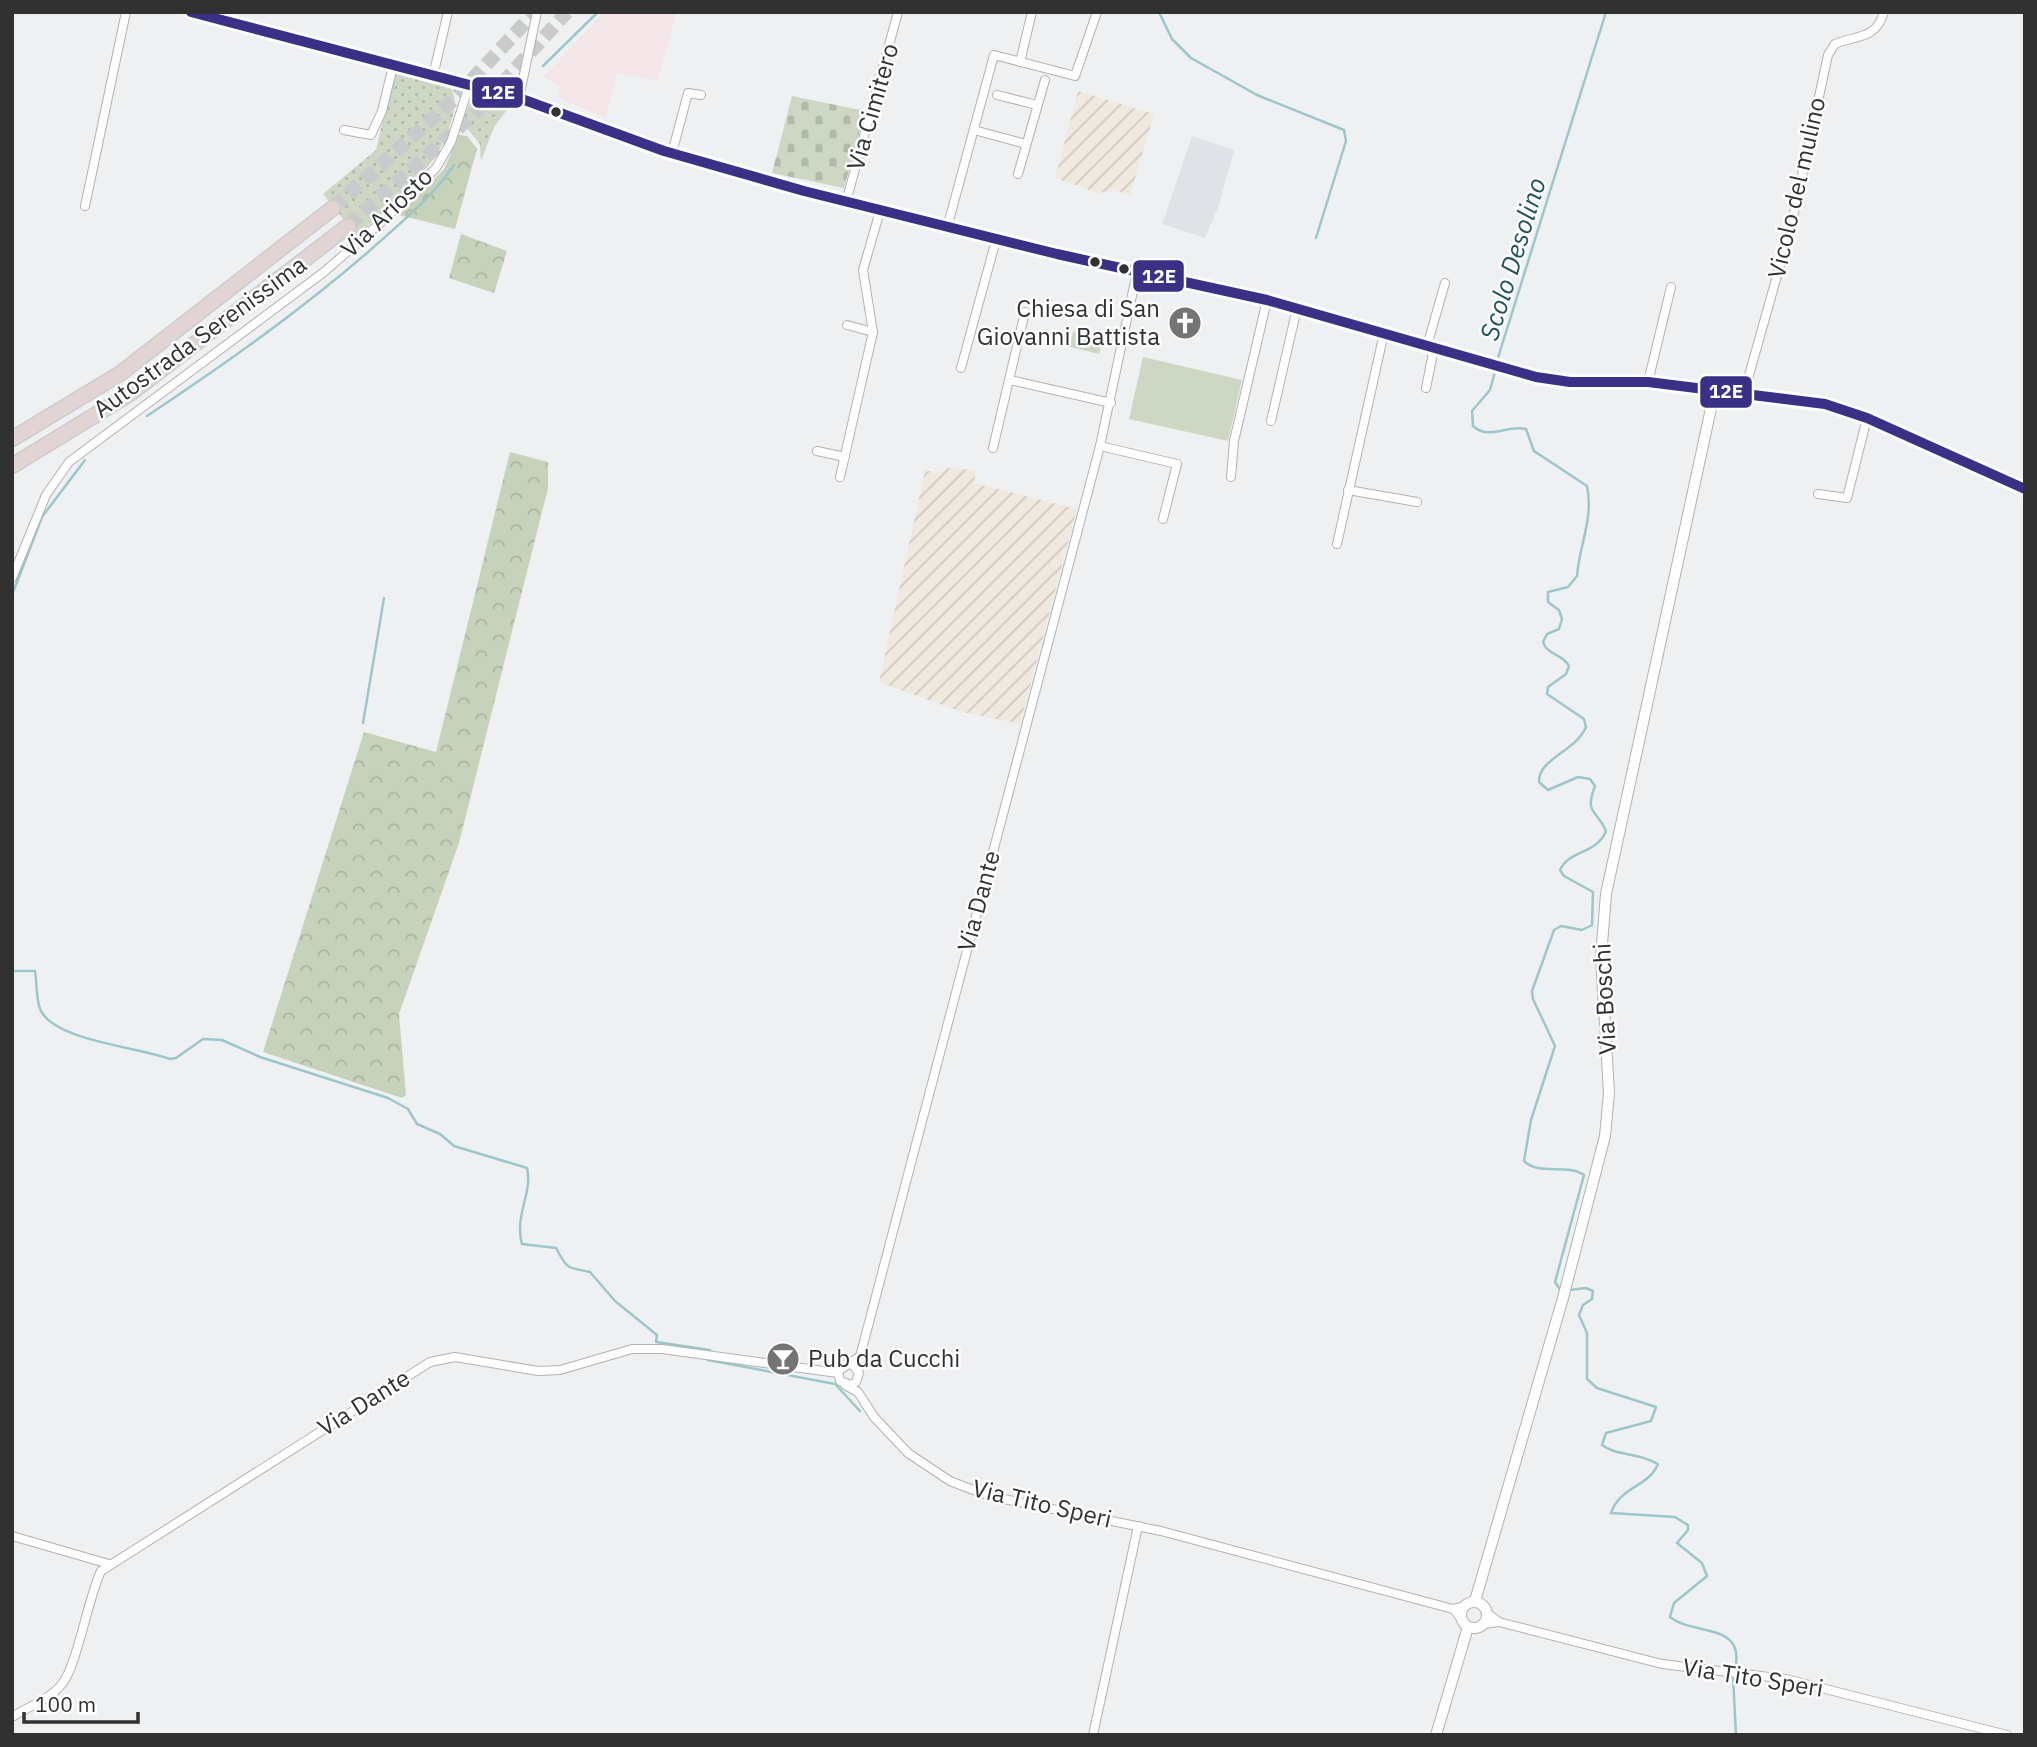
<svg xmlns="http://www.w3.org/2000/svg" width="2037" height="1747" font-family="'IBM Plex Sans',sans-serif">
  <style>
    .commercial { fill: #f4e6e8 }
    .industrial { fill: url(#industrial-furrows) }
    .built { fill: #dfe2e7 }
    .grass { fill: url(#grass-dots) }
    .forest { fill: url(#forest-crowns) }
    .cemetery { fill: url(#cemetery-stones) }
    .park { fill: #ced7c4 }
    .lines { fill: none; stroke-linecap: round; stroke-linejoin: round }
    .stream { stroke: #9cc7ca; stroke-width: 2.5 }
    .motorway-tunnel { stroke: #c9cacb; stroke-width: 14; stroke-dasharray: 14 7; stroke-linecap: butt }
    .minor-casing { stroke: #b1b2b3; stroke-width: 10 }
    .tertiary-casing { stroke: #b1b2b3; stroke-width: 12 }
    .secondary-casing { stroke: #b1b2b3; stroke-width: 13 }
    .motorway-casing { stroke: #cccccd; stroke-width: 17 }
    .minor { stroke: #fdfdfd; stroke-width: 8 }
    .tertiary { stroke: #fdfdfd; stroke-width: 10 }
    .secondary { stroke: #fdfdfd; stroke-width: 10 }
    .motorway { stroke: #e1d4d3; stroke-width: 14 }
    .bus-1-casing { stroke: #fcfdff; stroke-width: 16 }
    .bus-1 { stroke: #393185; stroke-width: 10 }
    .bus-dot { fill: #313132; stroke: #fcfdff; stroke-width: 2.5 }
    .labels { text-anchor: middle; stroke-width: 5; stroke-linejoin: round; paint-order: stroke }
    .street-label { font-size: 24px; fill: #313132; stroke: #fcfdff }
    .poi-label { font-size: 24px; fill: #313132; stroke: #fcfdff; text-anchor: end }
    .water-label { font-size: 26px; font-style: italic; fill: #1f5357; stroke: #fcfdff }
    .line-badge { stroke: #fcfdff; stroke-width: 2.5 }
    .badge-label { font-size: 19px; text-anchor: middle; font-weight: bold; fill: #fff }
  </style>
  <defs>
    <pattern id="industrial-furrows" width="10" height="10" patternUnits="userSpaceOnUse" patternTransform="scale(1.75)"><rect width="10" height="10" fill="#f0e9df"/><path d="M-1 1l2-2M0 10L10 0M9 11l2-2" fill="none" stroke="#cec8c0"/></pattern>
    <pattern id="grass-dots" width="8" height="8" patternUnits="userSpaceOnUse" patternTransform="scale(1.75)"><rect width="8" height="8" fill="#ced7c4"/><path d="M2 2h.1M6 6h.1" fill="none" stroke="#b1b9a9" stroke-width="1.8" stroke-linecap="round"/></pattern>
    <pattern id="forest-crowns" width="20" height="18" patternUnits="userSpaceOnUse" patternTransform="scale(1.75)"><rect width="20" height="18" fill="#c7d2bb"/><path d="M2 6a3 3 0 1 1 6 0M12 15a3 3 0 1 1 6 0" fill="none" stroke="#abb5a1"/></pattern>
    <pattern id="cemetery-stones" width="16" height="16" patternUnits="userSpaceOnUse" patternTransform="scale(1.75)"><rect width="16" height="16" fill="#ced7c4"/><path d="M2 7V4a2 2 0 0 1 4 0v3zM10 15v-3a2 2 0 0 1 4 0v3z" fill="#b1b9a9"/></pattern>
  </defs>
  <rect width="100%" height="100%" fill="#eff0f1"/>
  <polygon class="commercial" points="605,12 677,12 657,81 617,73 606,118 558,98 560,86 543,77"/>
  <g class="industrial">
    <polygon points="1078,91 1154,114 1130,195 1114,190 1098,193 1055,178"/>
    <polygon points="944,468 976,470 974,483 1077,509 1020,724 962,712 879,682 925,471 942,472"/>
  </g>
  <polygon class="built" points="1192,136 1234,150 1219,205 1205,238 1162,224"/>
  <g class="grass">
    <path d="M394 71C409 75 433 77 447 85 457 92 455 105 453 115 440 169 396 200 357 236L323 194 376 150Z"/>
    <polygon points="485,94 513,102 494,127 481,161 480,144 462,122 471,99"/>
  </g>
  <g class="forest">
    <polygon points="459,135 467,136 477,149 455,229 399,215 444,169"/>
    <polygon points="461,234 507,251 494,293 449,278"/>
    <polygon points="510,452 548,462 548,488 459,843 399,1014 406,1095 402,1098 263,1052 364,732 436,752"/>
  </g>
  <polygon class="cemetery" points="792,96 865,111 844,188 772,173"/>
  <g class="park">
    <polygon points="1073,331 1103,338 1099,354 1070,347"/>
    <polygon points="1143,357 1242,380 1228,441 1129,419"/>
  </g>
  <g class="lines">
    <g class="stream">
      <polyline points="1159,12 1172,39 1191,58 1257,95 1344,130 1346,141 1316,238"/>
      <polyline points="543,66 598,12"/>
      <polyline points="511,108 516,104"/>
      <polyline points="1497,361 1606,12"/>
      <path d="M1496 368 1490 390 1472 411 1473 426C1489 441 1508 424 1526 429L1534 451 1587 486C1594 518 1579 546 1577 576L1568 587 1548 592V602L1559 610 1562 619 1559 629 1547 634 1543 642C1547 655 1563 654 1569 666L1566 674 1548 687 1547 694 1584 719 1586 727C1576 751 1538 759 1539 782L1548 790 1578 777 1590 779 1595 786C1584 815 1597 809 1606 831 1597 854 1569 850 1560 870L1564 876 1593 892 1592 925 1582 930 1561 926 1554 930 1532 991 1533 999 1555 1046 1531 1120 1524 1161C1539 1176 1567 1163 1584 1175L1555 1282 1561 1291 1586 1288 1593 1291 1592 1299 1583 1305 1579 1315 1587 1333V1379L1597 1388 1656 1407 1651 1421 1606 1433 1602 1445C1616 1456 1638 1452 1658 1464 1649 1487 1620 1486 1611 1513L1675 1517 1688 1525V1530L1677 1543 1702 1563 1707 1576 1674 1603 1670 1617C1694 1636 1746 1622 1735 1669"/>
      <path d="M147 416C225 364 296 314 367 253 398 225 430 200 454 165"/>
      <polyline points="12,595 42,517 85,460"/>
      <polyline points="363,723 384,598"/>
      <path d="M12 971H35C37 982 36 998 40 1009 53 1041 139 1047 170 1059L176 1058 203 1039 222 1040 260 1057 388 1098 408 1109 417 1124 440 1134 454 1146 527 1168C533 1193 514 1215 522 1244L556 1248C568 1271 568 1267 590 1272L615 1301 657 1335 656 1342 710 1350"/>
      <polyline points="708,1360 835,1384 860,1411"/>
      <polyline points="1733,1676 1736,1735"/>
    </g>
    <g class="motorway-tunnel">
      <polyline points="333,208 455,98 535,12"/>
      <polyline points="348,226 476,112 567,12"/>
    </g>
    <defs>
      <g id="minor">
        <polyline points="1020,62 1032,12"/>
        <polyline points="433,76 448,12"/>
        <polyline points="997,95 1037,105"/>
        <polyline points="519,98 537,12"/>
        <polyline points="344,130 371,135 382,111 393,66"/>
        <polyline points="974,130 1026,144"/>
        <polyline points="672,153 688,93 701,95"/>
        <polyline points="1018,174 1045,80"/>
        <polyline points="846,202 898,12"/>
        <polyline points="85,206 126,12"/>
        <polyline points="947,228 994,55 1075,76 1097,12"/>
        <polyline points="847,325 873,332"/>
        <polyline points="1427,346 1445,283"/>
        <polyline points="961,368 996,240"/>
        <polyline points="1010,380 1111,403"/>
        <polyline points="1648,382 1671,287"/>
        <polyline points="1426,388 1434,348"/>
        <path d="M1744 393 1791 226 1828 55 1835 44C1856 35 1876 40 1884 12"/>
        <polyline points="1271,421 1297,308"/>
        <polyline points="1100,446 1177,464 1163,519"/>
        <polyline points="993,448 1025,312"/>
        <polyline points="817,451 845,457"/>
        <polyline points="840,477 873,332 863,270 880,211"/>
        <polyline points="1231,477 1234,441 1267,300"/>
        <polyline points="1348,490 1417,502"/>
        <polyline points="1818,494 1847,498 1867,418"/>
        <polyline points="1337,544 1384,333"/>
        <polyline points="12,578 46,495 69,462 324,272 386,218 436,168 451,142 469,86"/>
        <polyline points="846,1364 853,1365 859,1373 856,1382 851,1385 840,1381 838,1371 859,1357"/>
        <polyline points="857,1368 1100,446 1137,272"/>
        <polyline points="845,1385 858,1392 874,1417 908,1453 950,1481 989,1496 1161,1531 1453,1609 1464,1606"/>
        <polyline points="12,1536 109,1564"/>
        <polyline points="1453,1609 1461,1618"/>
        <polyline points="1487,1613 1499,1622 1662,1664 1786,1679 2007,1735"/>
        <polyline points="1484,1624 1499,1622"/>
        <path d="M12 1717C28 1707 50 1699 62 1684 77 1666 88 1598 101 1571L430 1362 455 1357 538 1371 560 1370 632 1349H662L838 1373"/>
        <polyline points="1093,1735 1138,1526"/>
      </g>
      <g id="tertiary">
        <polyline points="1475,1601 1563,1298 1605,1136 1609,1093 1601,957 1606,894 1715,390"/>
        <circle cx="1474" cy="1615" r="13"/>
        <polyline points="1436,1735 1468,1627"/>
      </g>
      <polyline id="secondary" points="190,12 519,98 664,151 804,191 1057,254 1267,300 1536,377 1570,382 1648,382 1825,404 1867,418 2025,489"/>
      <g id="motorway">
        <polyline points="12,439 121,373 333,208"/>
        <polyline points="12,466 131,393 348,226"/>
      </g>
    </defs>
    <use href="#minor" class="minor-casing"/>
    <use href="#tertiary" class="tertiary-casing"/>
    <use href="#secondary" class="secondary-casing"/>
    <use href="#motorway" class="motorway-casing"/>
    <use href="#minor" class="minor"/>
    <use href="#tertiary" class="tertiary"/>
    <use href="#secondary" class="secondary"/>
    <use href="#motorway" class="motorway"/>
    <defs>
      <polyline id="bus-1" points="191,12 519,98 664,151 804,191 1057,254 1267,300 1536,377 1570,382 1648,382 1825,404 1867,418 2025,489"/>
    </defs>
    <use href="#bus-1" class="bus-1-casing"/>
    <use href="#bus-1" class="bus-1"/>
  </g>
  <defs>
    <symbol id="church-disc" viewBox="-11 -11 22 22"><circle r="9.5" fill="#747475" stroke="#fcfdff"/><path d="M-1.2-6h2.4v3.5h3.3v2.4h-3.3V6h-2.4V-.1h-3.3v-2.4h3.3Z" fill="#fff"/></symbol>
    <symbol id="bar-disc" viewBox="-11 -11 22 22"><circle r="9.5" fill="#747475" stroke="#fcfdff"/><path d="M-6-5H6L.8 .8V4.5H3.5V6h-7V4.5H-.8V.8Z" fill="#fff"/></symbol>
  </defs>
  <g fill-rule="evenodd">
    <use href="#church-disc" x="1166" y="304" width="38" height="38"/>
    <use href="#bar-disc" x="764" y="1340" width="38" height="38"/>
  </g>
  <g class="bus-dot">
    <circle cx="556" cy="112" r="6"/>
    <circle cx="1095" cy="262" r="6"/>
    <circle cx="1124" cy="269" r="6"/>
  </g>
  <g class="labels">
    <g class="street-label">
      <text transform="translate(873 107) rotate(-74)" y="8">Via Cimitero</text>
      <text transform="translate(1797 188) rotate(-77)" y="8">Vicolo del mulino</text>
      <text transform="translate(387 213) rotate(-44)" y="8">Via Ariosto</text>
      <text transform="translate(200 337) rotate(-36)" y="8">Autostrada Serenissima</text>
      <text transform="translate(979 901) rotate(-75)" y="8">Via Dante</text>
      <text transform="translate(1605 999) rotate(-93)" y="8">Via Boschi</text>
      <text transform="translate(364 1403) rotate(-32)" y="8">Via Dante</text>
      <text transform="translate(1042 1504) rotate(13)" y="8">Via Tito Speri</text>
      <text transform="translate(1753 1678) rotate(9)" y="8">Via Tito Speri</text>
    </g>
    <g class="poi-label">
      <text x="1160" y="317">Chiesa di San<tspan x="1160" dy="28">Giovanni Battista</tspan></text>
      <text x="808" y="1367" text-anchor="start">Pub da Cucchi</text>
    </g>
    <g class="water-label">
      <text transform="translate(1513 259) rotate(-73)" y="9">Scolo Desolino</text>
    </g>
  </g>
  <g class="line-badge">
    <rect x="471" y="76" width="53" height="33" rx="7" fill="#393185"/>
    <rect x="1132" y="259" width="53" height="34" rx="7" fill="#393185"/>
    <rect x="1699" y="375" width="54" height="34" rx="7" fill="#393185"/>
  </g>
  <g class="badge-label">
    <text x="498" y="99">12E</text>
    <text x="1159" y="283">12E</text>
    <text x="1726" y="398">12E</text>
  </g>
  <rect width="2037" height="1747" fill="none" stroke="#313132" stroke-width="28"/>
  <path d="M24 1712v10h114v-10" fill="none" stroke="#313132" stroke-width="3.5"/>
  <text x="35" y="1712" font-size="21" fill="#313132" stroke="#fcfdff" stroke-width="5" paint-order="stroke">100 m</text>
</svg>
